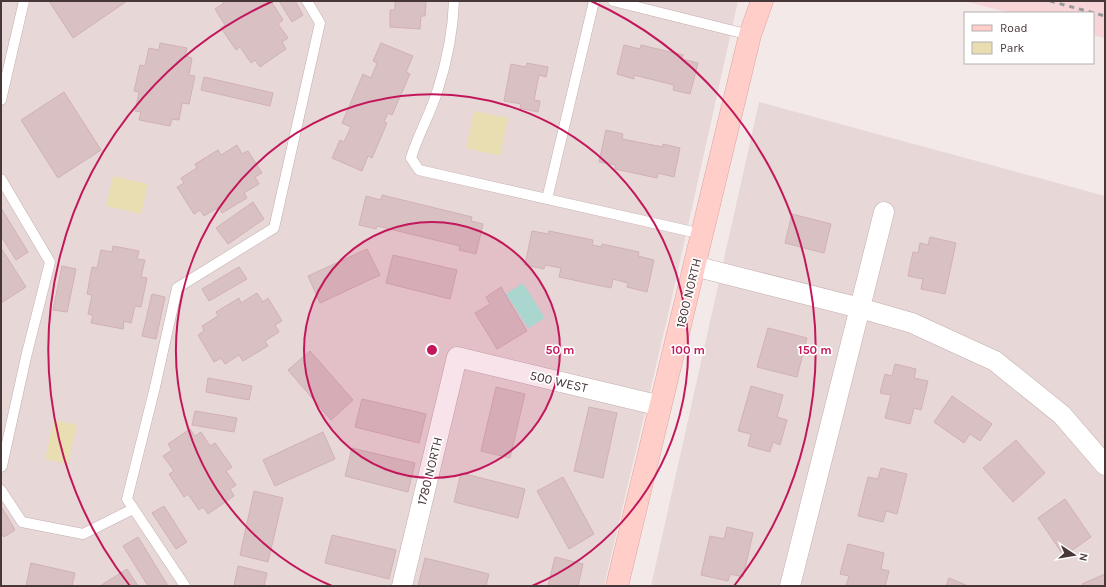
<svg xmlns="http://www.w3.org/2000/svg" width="1106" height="587" font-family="Karla,sans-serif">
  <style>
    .residential { fill: #e8d7d7 }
    .commercial { fill: #f6d4d7 }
    .green { fill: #e9ddb2 }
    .water { fill: #a6f1de }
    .building { fill: #d9c1c3; stroke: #d1b1b3 }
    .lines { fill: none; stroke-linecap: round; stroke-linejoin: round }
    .lane-casing { stroke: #c3aeae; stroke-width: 11 }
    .street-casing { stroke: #c3aeae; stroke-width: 21 }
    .secondary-casing { stroke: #dda49f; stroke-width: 23 }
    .lane { stroke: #fff; stroke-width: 10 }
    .street { stroke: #fff; stroke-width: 20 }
    .secondary { stroke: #ffcec9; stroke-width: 22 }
    .rail { stroke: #989898; stroke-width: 3; stroke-dasharray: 5 5; stroke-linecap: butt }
    .ring { fill: none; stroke: #c2185b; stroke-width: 2 }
    .labels { text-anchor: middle; stroke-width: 3.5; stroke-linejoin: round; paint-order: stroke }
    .street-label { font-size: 13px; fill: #483738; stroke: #fff }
    .centre { fill: #c2185b; stroke: #fff; stroke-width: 2 }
    .ring-label { font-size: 12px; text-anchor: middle; font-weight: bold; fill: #c2185b; stroke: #fff; stroke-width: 3.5; stroke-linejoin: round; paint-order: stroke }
  </style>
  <rect width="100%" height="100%" fill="#f4e9e9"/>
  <g class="residential">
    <polygon points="1,1 738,1 668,315 604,586 1,586"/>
    <polygon points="759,102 1105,196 1105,586 651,586"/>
  </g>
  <polygon class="commercial" points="964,1 1105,1 1105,38 1093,35 1093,13 1010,13"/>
  <g class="green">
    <polygon points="474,111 508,118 500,156 466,148"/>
    <polygon points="113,176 148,184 141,214 106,206"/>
    <polygon points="54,420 77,425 68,464 45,459"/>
  </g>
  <polygon class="water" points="523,283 545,318 528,328 506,294"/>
  <g class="building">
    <polygon points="49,1 127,1 73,38"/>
    <polygon points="222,1 271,1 283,20 278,24 288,38 282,42 286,49 260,67 255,60 251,63 240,47 236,50 221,28 225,25 215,9 224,3"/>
    <polygon points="279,1 295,1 303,15 292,22"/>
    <polygon points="395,1 426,1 425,16 421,16 420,29 390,27 390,10 395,10"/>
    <polygon points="160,43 187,48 185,56 192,58 189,75 195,76 189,104 182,103 179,120 172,119 170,126 139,120 141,112 135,111 139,92 134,91 140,65 145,66 149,48 159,50"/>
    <polygon points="381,43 413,56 406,72 410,74 392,115 388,113 384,122 387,123 372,158 368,156 362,171 332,158 340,140 344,142 351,127 342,123 363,74 371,78 377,63 373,61"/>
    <polygon points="624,45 640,49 641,45 683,55 682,59 698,63 690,94 673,90 674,85 634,75 634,79 617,74"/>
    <polygon points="527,63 548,67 546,77 539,75 534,100 540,101 538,112 520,108 521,104 504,101 511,64 526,67"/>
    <polygon points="204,77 273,93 270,106 201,90"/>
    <polygon points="64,92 101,150 58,178 21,120"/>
    <polygon points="606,130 623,134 622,139 663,147 663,144 680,148 674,177 658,173 657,178 615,169 616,165 599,162"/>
    <polygon points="237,145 242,154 248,151 262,173 255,177 259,184 244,193 247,198 222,213 219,207 204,216 200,210 194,214 177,187 184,183 181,178 197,168 195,164 218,150 221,155"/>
    <polygon points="382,195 472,217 471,221 483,224 476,254 459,250 460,246 377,226 376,229 359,225 366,196 381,200"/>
    <polygon points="253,202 264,219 228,244 216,228"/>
    <polygon points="1,208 28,252 16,260 1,236"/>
    <polygon points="792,214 831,224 824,253 785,243"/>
    <polygon points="532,231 549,234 549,231 593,240 592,245 602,247 602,244 639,252 638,256 654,260 647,292 627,287 628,283 613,279 611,288 559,277 561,268 545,265 544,269 525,265"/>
    <polygon points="930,237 956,243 945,294 921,289 923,279 908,276 913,252 918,253 920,243 928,245"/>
    <polygon points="113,246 139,251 137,259 145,260 141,277 147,278 141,307 135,306 131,323 124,321 123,329 91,323 93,315 88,314 92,295 87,294 92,267 97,268 101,250 112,252"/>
    <polygon points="1,248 26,287 1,303"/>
    <polygon points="367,249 380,275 320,303 308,276"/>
    <polygon points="393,255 457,270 450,299 386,283"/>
    <polygon points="62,266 76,269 67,312 53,310"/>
    <polygon points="239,267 247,279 209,301 202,289"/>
    <polygon points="501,287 527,331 497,349 475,313 490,304 486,297"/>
    <polygon points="257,293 263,302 268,298 282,321 275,325 279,332 265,341 268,346 243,361 239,355 225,364 221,358 214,362 198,335 204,331 202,326 218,316 216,312 239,298 241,303"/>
    <polygon points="152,294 165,297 156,339 142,336"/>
    <polygon points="768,328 807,338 797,377 757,367"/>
    <polygon points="310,351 353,400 331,420 288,370"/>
    <polygon points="895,364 916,369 914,378 928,381 921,410 914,408 910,424 885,418 891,395 880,393 885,374 892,376"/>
    <polygon points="208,378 252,386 249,400 206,392"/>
    <polygon points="751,386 783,395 777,417 787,420 780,445 773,442 770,452 748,446 751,434 738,431"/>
    <polygon points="496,387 525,394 510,458 481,451"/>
    <polygon points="952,396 992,424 980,441 970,434 964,443 934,422"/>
    <polygon points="362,399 426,414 419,443 355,427"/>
    <polygon points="589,407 617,413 603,478 574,471"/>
    <polygon points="195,411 237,418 234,432 192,425"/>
    <polygon points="190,429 195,436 201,432 210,446 215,443 232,467 226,471 236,485 230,489 234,496 208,514 203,507 199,510 188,494 184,497 169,474 174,471 163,456 172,450 168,444"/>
    <polygon points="323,432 335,459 275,486 263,460"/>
    <polygon points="1016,440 1045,473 1013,502 983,468"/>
    <polygon points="352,448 415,463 408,492 345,476"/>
    <polygon points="881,468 907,474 897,514 886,511 883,522 858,516 868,477 878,479"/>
    <polygon points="461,473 525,489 518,518 454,502"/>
    <polygon points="563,477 594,534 569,549 537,491"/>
    <polygon points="254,491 283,498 268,562 240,555"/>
    <polygon points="1065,499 1091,537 1064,556 1038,518"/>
    <polygon points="1,506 15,530 4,537 1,533"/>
    <polygon points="164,506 187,542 176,549 152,513"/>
    <polygon points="727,527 753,533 743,577 730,574 728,581 701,575 710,536 724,539"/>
    <polygon points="332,535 396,550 389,579 325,563"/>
    <polygon points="138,537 168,586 148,586 123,546"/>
    <polygon points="848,544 884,553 881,569 889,571 885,586 846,586 849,576 840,574"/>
    <polygon points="555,557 583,564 578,586 548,586"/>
    <polygon points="425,558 489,574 486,586 418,586"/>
    <polygon points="31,563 75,573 72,586 26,586"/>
    <polygon points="238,566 267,573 264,586 234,586"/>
    <polygon points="127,569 138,586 100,586"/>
    <polygon points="1105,574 1105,586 1083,586 1082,584"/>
    <polygon points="949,578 968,586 946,586"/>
  </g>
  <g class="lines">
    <defs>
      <g id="lane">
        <path d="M454 1C453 30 447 61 438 89 431 113 418 134 411 158L419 170 702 234"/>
        <polyline points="613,1 750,35"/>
        <polyline points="1,100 24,1"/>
        <polyline points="1,179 50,262 26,357 2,466 1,467"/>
        <polyline points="547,199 594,1"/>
        <polyline points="1,490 22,522 83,534 133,509"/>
        <polyline points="185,586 127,499 155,387 177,288 274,228 320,23 307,1"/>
      </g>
      <g id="street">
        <polyline points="694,266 860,308 912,323 995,361 1062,415 1105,465"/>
        <polyline points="402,586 457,357 661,406"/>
        <polyline points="790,586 884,212"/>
      </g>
      <polyline id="secondary" points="617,586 750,35 762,1"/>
    </defs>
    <use href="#lane" class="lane-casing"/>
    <use href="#street" class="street-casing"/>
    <use href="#secondary" class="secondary-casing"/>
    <use href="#lane" class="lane"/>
    <use href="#street" class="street"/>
    <use href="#secondary" class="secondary"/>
    <polyline class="rail" points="1050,1 1105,16"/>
  </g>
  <circle cx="432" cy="350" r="128" fill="#c2185b" fill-opacity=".12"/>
  <g class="ring">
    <circle cx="432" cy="350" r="128"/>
    <path d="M332 586A256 256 0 1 1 532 586"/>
    <path d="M130 586A383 383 0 0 1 273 1M591 1A383 383 0 0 1 734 586"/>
  </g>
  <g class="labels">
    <g class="street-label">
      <text transform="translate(688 293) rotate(-76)" y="5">1800 NORTH</text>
      <text transform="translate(559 381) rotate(13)" y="5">500 WEST</text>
      <text transform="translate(429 471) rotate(-76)" y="5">1780 NORTH</text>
    </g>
  </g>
  <circle cx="432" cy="350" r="6" class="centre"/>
  <g class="ring-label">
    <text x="560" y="354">50 m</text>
    <text x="688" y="354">100 m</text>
    <text x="815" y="354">150 m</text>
  </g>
  <rect width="1106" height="587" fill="none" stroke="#483738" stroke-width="4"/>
  <rect x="964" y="12" width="130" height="52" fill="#ffffff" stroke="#b6afaf"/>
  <rect x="972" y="25" width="20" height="6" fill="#ffcec9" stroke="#b6afaf"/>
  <text x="1000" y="32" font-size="12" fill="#483738">Road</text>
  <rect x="972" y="42" width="20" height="12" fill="#e9ddb2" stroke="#b6afaf"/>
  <text x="1000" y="52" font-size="12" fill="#483738">Park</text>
  <g transform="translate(1074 555) rotate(102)" stroke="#ffffff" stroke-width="3" paint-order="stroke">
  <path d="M0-3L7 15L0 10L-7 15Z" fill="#483738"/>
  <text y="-6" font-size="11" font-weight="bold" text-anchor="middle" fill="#483738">N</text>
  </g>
</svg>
